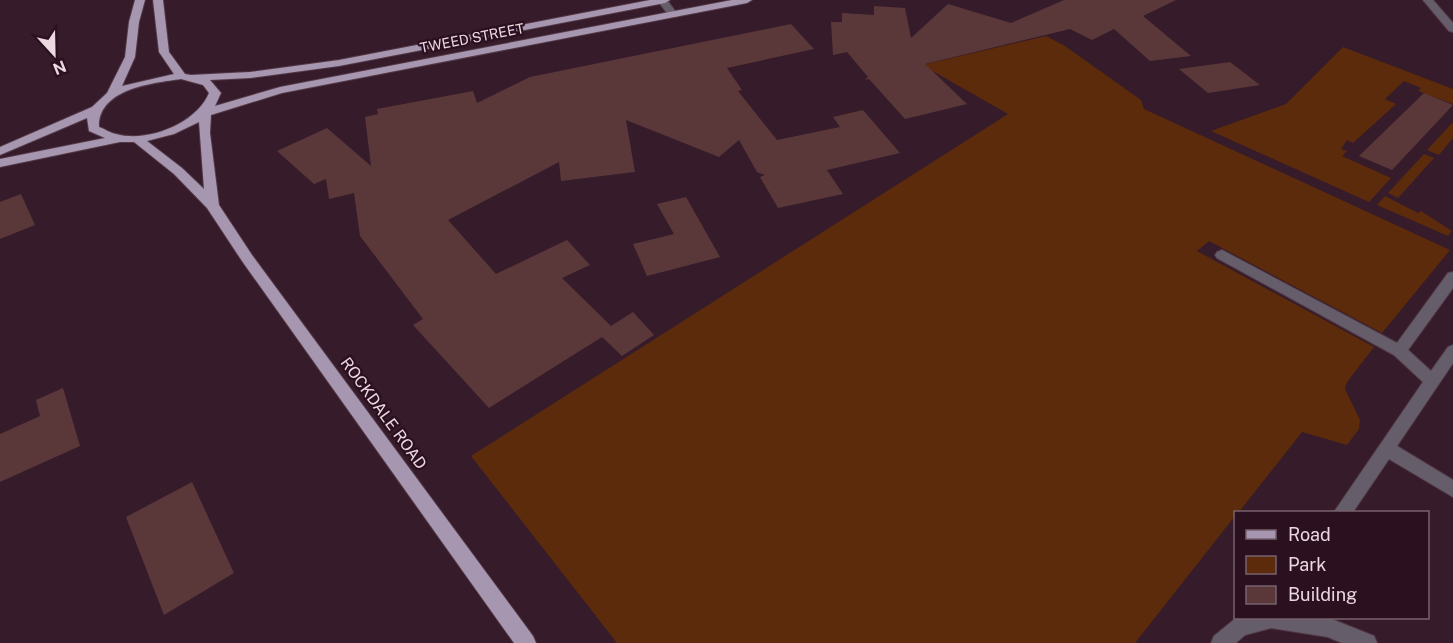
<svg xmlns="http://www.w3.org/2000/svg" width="1453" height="643" font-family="'Public Sans',sans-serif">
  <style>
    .green { fill: #5b2b0b }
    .building { fill: #5a3839 }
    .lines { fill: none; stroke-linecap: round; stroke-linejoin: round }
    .minor-casing { stroke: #533947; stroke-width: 2 }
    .major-casing { stroke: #533947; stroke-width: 2 }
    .minor { fill: #655e6a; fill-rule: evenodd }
    .major { fill: #a696af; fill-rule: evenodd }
    .labels { text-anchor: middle; stroke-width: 4.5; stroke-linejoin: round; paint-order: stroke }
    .far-street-label { font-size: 14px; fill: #ebd8e1; stroke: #2b1120 }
    .street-label { font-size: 16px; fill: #ebd8e1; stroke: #2b1120 }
  </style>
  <rect width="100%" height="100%" fill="#361b2a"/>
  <g class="green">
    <polygon points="1046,36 1065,46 1141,100 1144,109 1450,250 1382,333 1209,241 1197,251 1374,347 1347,382 1345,389 1360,420 1359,429 1347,445 1302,432 1239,512 1236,512 1235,516 1135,643 617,643 471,456 1008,114 922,65"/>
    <polygon points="1343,47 1453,89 1453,104 1418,91 1421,88 1404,81 1385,99 1396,104 1353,143 1347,140 1341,149 1347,151 1342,156 1391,178 1369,202 1211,131 1286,104"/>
    <polygon points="1453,122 1453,138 1439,155 1427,150"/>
    <polygon points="1424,154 1434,158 1398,198 1388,193"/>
    <polygon points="1385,196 1418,213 1421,211 1452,231 1448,236 1377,205"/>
  </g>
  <g class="building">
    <polygon points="1064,0 1176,0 1143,16 1191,56 1150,61 1114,29 1092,40 1070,29 925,64 967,104 905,119 869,79 865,80 868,77 847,52 833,55 831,22 842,22 842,13 874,15 874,6 905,8 911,38 948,4 1011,23"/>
    <polygon points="791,24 814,49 727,68 742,90 738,91 777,140 840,127 833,117 863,110 900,153 827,170 843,194 778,208 760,177 765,175 757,172 739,140 719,157 626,120 635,172 561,181 559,162 448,220 496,274 567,240 590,265 562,278 611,326 633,312 654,335 622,356 602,337 489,408 413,325 423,319 360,236 354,193 329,199 326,179 314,184 277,151 327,128 371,166 365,117 378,114 377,109 473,91 477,103 530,77"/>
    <polygon points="1230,62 1260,85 1208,93 1179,69"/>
    <polygon points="1424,93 1453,105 1392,170 1359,156"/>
    <polygon points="21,194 35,225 0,239 0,202"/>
    <polygon points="686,197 720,257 647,276 633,244 674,234 657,204"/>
    <polygon points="63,388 80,446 0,482 0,434 40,416 36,400"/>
    <polygon points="192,482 234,573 164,615 126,517"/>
  </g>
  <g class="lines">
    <defs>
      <g id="minor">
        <polygon points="657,0 667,0 678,15 676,17 670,17"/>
        <polygon points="1423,0 1433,0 1453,23 1453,32 1449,31"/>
        <polygon points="1222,250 1397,343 1448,273 1453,272 1453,288 1408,350 1431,371 1448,347 1453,345 1453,363 1397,446 1453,480 1453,497 1389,459 1353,512 1334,512 1423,382 1394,355 1217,258 1215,255 1217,252"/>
        <polygon points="1236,618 1329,618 1374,636 1377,643 1342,643 1328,637 1271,628 1245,635 1236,643 1211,643 1214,636"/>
      </g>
      <path id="major" d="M135 0H145L139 22 135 57 122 86 174 74 159 52 153 0H163L169 52 185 74 191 75 250 72 339 60 650 0H670L665 3 339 66 250 78 210 80 221 93 215 106 280 87 732 0H752L747 3 282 93 211 115 210 133 219 205 252 255 533 636 536 643H514L242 261 207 208 174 174 134 142H120L0 167V159L105 138 89 131 87 118 0 155V147L92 107 107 93 125 57 129 22ZM181 79 203 85 209 93C197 123 148 143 116 134 110 133 105 129 99 127 98 89 152 83 181 79ZM199 122 204 189 182 168 147 141 174 134Z"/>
    </defs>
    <use href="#minor" class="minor-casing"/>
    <use href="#major" class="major-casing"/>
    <use href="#minor" class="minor"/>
    <use href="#major" class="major"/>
  </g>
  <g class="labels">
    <g class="far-street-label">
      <text transform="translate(472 38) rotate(-11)" y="5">TWEED STREET</text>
    </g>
    <g class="street-label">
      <text transform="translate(384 413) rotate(54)" y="6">ROCKDALE ROAD</text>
    </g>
  </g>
  <rect x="1234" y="511" width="195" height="108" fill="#2b1120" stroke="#78616d" stroke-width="1.5"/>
  <rect x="1246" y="530" width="30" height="9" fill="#a696af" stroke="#78616d" stroke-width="1.5"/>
  <text x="1288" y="541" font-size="18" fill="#ebd8e1">Road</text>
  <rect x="1246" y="556" width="30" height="18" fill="#5b2b0b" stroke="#78616d" stroke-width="1.5"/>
  <text x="1288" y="571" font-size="18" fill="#ebd8e1">Park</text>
  <rect x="1246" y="586" width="30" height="18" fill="#5a3839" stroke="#78616d" stroke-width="1.5"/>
  <text x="1288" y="601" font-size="18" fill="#ebd8e1">Building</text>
  <g transform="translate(54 54) rotate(158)" stroke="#2b1120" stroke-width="4.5" paint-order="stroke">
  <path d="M0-4.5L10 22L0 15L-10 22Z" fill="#ebd8e1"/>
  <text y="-9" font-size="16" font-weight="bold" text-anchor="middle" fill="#ebd8e1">N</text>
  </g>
</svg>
